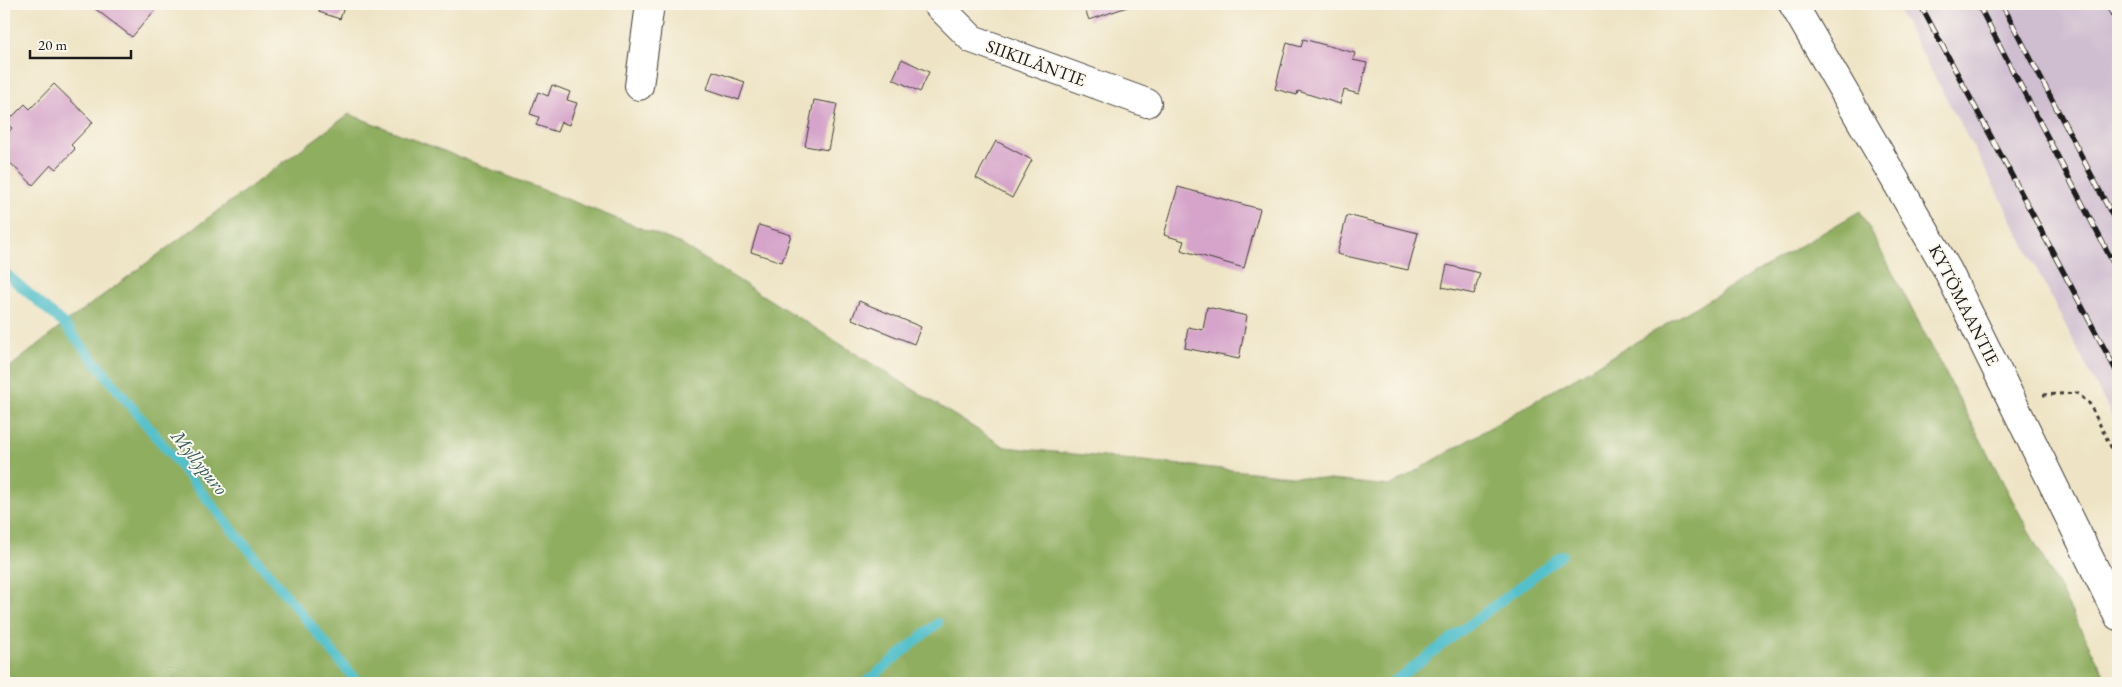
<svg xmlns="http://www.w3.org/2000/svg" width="2122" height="687" font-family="'EB Garamond',serif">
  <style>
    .industrial { fill: #cfbdd0 }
    .forest { fill: #90ae61; stroke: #56653e }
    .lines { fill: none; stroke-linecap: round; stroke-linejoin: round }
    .stream { stroke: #53c0cb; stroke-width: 10 }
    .building { fill: #d6a4ca }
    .street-casing { stroke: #3c3a35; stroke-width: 30 }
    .path { stroke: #3c3a35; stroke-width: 3; stroke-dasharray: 4 4; stroke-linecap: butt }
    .street { stroke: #fff; stroke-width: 28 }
    .rail-casing { stroke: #1c1c1c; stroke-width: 5.5 }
    .rail { stroke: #fbf7ec; stroke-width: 4; stroke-dasharray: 11; stroke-linecap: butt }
    .labels { text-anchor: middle; stroke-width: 4; stroke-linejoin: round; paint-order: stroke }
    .street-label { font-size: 18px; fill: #1c1c1c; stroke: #fbf7ec }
    .water-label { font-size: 19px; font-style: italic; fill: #325e62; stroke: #fbf7ec }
  </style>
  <rect width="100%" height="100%" fill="#fbf7ec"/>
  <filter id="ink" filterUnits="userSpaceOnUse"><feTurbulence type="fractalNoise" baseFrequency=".02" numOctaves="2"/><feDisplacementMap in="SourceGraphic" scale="10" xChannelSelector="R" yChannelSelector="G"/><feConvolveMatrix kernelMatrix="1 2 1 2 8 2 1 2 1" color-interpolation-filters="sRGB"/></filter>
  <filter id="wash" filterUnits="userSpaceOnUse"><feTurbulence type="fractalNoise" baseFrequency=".0096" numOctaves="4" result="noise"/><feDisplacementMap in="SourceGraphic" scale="20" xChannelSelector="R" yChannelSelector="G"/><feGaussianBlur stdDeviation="1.12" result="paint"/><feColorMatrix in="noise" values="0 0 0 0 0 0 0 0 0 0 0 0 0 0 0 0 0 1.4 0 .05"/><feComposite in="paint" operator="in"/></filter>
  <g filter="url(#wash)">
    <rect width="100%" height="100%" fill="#eee4c5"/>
    <polygon class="industrial" points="1895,4 2118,4 2118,428 1999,195"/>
    <polygon class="forest" points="349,114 679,243 1005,447 1390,486 1860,211 2109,683 4,683 4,372 64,324"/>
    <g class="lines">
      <g class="stream">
        <polyline points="4,272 64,324 358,683"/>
        <polyline points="865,683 938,623"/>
        <polyline points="1392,683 1562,555"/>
      </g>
    </g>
    <g id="blocks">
      <g class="building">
        <polygon points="89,4 160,4 132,37"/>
        <polygon points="322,4 345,4 340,19 319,12"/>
        <polygon points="1083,4 1136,4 1089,20"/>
        <polygon points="1303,39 1355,53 1353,60 1367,63 1359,94 1344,90 1340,104 1298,91 1297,95 1275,89 1287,43 1301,47"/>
        <polygon points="902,59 929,72 920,92 893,79"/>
        <polygon points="713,71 745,82 739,100 707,89"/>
        <polygon points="54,84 93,122 71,145 75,149 56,169 51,165 33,185 4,157 4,137 12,128 6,123 25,104 30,109"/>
        <polygon points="552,85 570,92 567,100 577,103 569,125 561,122 557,132 536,125 539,117 530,114 538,92 548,96"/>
        <polygon points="814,100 837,104 828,150 805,146"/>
        <polygon points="996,141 1032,160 1012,198 976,178"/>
        <polygon points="1178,187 1260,209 1244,268 1181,250 1184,241 1164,235"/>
        <polygon points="1347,215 1418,233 1408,270 1337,254"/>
        <polygon points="759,225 791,235 782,262 751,252"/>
        <polygon points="1447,265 1480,273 1474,294 1442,287"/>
        <polygon points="859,301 921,327 914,344 852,319"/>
        <polygon points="1207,307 1247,316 1239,359 1185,348 1188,327 1203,330"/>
      </g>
    </g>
  </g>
  <g filter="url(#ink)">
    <use href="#blocks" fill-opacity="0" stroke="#3c3a35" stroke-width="1"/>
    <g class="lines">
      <defs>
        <g id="street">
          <polyline points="937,4 972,39 1147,103"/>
          <polyline points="1793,4 1947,269 2118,616"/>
          <polyline points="639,86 650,4"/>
        </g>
      </defs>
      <use href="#street" class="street-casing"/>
      <polyline class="path" points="2043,395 2077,393 2089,403 2118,461"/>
      <use href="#street" class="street"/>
      <defs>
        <g id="rail">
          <polyline points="1920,4 2118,374"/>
          <polyline points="1978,4 2118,272"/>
          <polyline points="2002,4 2118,226"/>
          <polyline points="2107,4 2118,23"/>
        </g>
      </defs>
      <use href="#rail" class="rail-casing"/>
      <use href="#rail" class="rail"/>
    </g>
  </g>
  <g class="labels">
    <g class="street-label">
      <text transform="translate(1036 63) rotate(20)" y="6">SIIKILÄNTIE</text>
      <text transform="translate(1964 305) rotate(63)" y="6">KYTÖMAANTIE</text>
    </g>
    <g class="water-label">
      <text transform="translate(200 462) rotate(51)" y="7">Myllypuro</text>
    </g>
  </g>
  <rect width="2122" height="687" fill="none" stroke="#fbf7ec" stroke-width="20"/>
  <path d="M30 50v8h101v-8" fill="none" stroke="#1c1c1c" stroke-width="2.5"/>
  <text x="38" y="50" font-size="15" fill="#1c1c1c" stroke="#fbf7ec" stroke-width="4" paint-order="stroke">20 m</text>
</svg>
